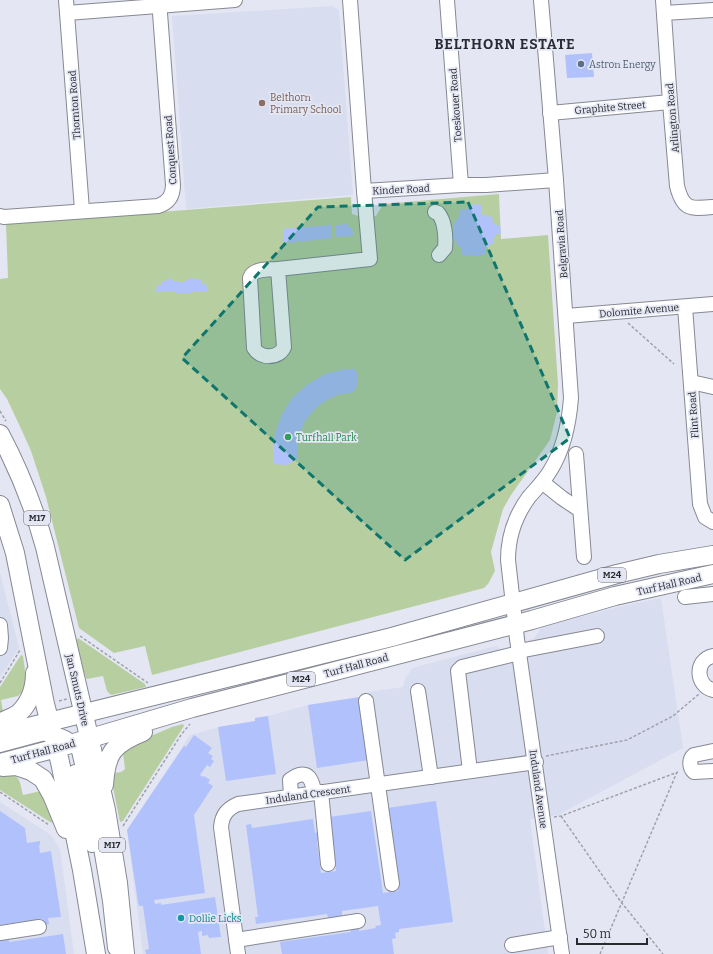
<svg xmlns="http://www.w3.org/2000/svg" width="713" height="954" font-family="Bitter,serif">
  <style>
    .built { fill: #d8ddf0 }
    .green { fill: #b7cfa0 }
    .building { fill: #b1c1fc }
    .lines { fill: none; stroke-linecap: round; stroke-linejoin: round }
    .minor-casing { stroke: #868993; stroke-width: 16 }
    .major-casing { stroke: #868993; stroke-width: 20 }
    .path { stroke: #9fa1aa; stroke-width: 1.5; stroke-dasharray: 3 2; stroke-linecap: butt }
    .minor { stroke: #fff; stroke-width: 14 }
    .major { stroke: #fff; stroke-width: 18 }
    .marked { fill: #0f766e; fill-opacity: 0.2; stroke: #0f766e; stroke-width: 3; stroke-dasharray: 8 5; stroke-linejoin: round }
    .service-dot { fill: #5c6f8a; stroke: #e4e7f3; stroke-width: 1.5 }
    .education-dot { fill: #8d6e63; stroke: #e4e7f3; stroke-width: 1.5 }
    .leisure-dot { fill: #2e9e5b; stroke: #e4e7f3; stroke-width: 1.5 }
    .culture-dot { fill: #0f9aa8; stroke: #e4e7f3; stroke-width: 1.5 }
    .labels { text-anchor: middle; stroke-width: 3.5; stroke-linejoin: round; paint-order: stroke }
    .shield { fill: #e4e7f3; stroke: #62636a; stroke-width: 1 }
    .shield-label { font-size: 9px; font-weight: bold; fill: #2a2b30 }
    .service-label { font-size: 10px; fill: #4e5e75; stroke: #e4e7f3; text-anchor: start }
    .education-label { font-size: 10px; fill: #785e54; stroke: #e4e7f3; text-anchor: start }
    .street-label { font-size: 10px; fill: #2a2b30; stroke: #e4e7f3 }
    .leisure-label { font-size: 10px; fill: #27864d; stroke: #e4e7f3; text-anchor: start }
    .culture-label { font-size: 10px; fill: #0d838f; stroke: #e4e7f3; text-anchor: start }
    .district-label { font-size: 14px; font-weight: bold; letter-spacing: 1px; fill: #292b34; stroke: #e4e7f3 }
  </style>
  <rect width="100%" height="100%" fill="#e4e7f3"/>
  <g class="built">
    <polygon points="332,6 339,10 353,195 186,209 172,16"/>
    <polygon points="0,573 19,647 0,678"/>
    <polygon points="661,598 683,748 558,815 530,819 548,954 143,954 127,830 190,735 219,727 255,722 255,718 268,716 308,705 360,697 369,692 403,687 405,679 412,668 496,646 504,652 534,638 542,627 618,607"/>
    <polygon points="0,802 51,835 60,849 74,954 0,954"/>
  </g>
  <g class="green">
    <polygon points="499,194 501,239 548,235 558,384 557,412 550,440 511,495 503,509 491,552 495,571 488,584 484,588 152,675 145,646 114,653 79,628 46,497 31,451 23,433 7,399 0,389 0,279 8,278 6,224 351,197 352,214 362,217 376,216 383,204"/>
    <polygon points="78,638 145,684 146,687 111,695 107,691 103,676 87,679 85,676 76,641"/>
    <polygon points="21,655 23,656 26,678 23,691 18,696 1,700 3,712 0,715 0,687"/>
    <polygon points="183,724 184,726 123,821 120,822 112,782 114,773 121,772 125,769 123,753 132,744 172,727"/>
    <path d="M9 773C21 777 20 783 23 795L41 791 53 821V823L50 822 0 790V774Z"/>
  </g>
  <g class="building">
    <polygon points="592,53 594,77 567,78 565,55"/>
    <polygon points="478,204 481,205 482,215 487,215 487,217 492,216 493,223 494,223 495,225 500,225 501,234 496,234 495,237 493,237 494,244 489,244 489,247 485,247 485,254 478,256 471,255 462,255 461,248 458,246 453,237 454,224 456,220 457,220 459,217 459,210 468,209 468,206"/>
    <polygon points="348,224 348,227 352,227 353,236 336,237 335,225"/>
    <polygon points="331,225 332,238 299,242 299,241 296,241 296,243 284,242 283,229"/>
    <polygon points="190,278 201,280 202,284 206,283 207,291 191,291 191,294 176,294 176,292 156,292 157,285 161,285 161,281 166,281 166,279 173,279 173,281 178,281 178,282 185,282 185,280 190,280"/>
    <polygon points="345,369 355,369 357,373 357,385 354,392 337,395 322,403 316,408 305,421 299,435 297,443 297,459 287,465 274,464 273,444 275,434 282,414 287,406 293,397 308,384 325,374"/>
    <polygon points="360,697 369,760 317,768 308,705"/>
    <polygon points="268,716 276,774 226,781 218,727 255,721 255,718"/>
    <polygon points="194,735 212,748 208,753 213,756 211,759 214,761 210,767 207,765 200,775 203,777 204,776 210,780 208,783 213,786 194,815 205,893 154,900 155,904 161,903 161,905 215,897 221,937 209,938 208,935 202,936 202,931 198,932 201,954 146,954 145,950 149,949 143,906 139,906 138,902 127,830 184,746 186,747"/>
    <polygon points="436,801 453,922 399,929 399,932 395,933 396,938 392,939 394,954 282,954 280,942 351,932 350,927 359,926 359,931 376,928 375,926 381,925 378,906 342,911 342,916 328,918 327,914 256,924 255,917 258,917 246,825 251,824 252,828 313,819 315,833 319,832 320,841 317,841 321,873 336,871 329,817 371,811 383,893 398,891 387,808"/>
    <polygon points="0,811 25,828 27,843 40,841 40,845 39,845 40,853 51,851 61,917 48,918 49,924 43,925 42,919 0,925"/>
    <polygon points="8,934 9,942 63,934 66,954 0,954 0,936"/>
  </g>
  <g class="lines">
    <defs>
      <g id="minor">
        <polyline points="66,0 82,210"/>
        <polyline points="350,0 364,191 461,185 486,185 556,180"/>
        <polyline points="447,0 461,185"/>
        <path d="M541 0 556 180 571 398C569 424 564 449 550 471 544 481 536 489 529 497 515 516 508 537 508 560L517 639 562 954"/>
        <path d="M663 0 670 102 677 186C683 210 690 209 713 207"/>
        <polyline points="67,13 235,0"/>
        <polyline points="664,13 713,10"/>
        <polyline points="550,113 670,102"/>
        <path d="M435 212 438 213C445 221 446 237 445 248L439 255"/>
        <path d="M0 216 4 217 158 206C168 203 173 196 173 185L159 0"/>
        <path d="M278 269C269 270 253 268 250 278L254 348C260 359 279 359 284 347L278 269 370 259 364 191"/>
        <polyline points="685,307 700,504 705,517 713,522"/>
        <polyline points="566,316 713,304"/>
        <polyline points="691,382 713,387"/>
        <polyline points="576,454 584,557"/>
        <polyline points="542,482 562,498 580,510"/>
        <polyline points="685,597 713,594"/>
        <polyline points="0,625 1,638 0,648"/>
        <polyline points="519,651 597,636"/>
        <path d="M713 656C694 660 696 686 713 690"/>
        <polyline points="418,691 431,777"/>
        <polyline points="366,701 392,884"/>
        <path d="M0 745 41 734C57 733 70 737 79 751L99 836 110 901 115 948"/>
        <path d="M713 751 694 755C689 759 689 767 694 772L713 771"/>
        <polyline points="470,771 458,671 462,667 519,653"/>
        <polyline points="75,772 92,845"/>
        <polyline points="321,792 328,864"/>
        <path d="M291 796 290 780C293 778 295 776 299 775 311 772 312 784 315 793"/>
        <polyline points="0,933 39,927"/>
        <polyline points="236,940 358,921"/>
        <polyline points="512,945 560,937"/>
        <path d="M238 954 221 827C222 815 227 809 238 804L536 762"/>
      </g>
      <g id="major">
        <path d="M0 434C19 470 34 507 45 547L106 810 118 883 125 954"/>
        <polyline points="0,505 15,553 45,704 60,762 82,870 96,954"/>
        <path d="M0 723C6 719 15 717 20 712 30 702 35 687 35 673"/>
        <polyline points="0,734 392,637 617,574 659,564 713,555"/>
        <polyline points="0,763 57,748 192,708 532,620 615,596 713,574"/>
        <polyline points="3,767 16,766 31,771 43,779 52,795 66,829"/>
        <path d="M104 785C106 753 113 744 143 732"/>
      </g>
    </defs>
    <use href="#minor" class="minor-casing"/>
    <use href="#major" class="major-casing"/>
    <g class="path">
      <polyline points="628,323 674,364"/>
      <polyline points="0,411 6,421"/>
      <polyline points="80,636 148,683"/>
      <polyline points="0,683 20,650"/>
      <polyline points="59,701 67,699"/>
      <polyline points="546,756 627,740 673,716 699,694"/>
      <polyline points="0,792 49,825"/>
      <polyline points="561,816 621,902 663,954"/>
      <polyline points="554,817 561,816 678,772"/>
      <polyline points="123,826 181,735 190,724"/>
      <polyline points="600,954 677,772"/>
    </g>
    <use href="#minor" class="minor"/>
    <use href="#major" class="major"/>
  </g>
  <path class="marked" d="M468 202 570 438 405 560 182 358 318 207Z"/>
  <circle class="service-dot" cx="581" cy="64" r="4"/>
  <circle class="education-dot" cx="262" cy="103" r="4"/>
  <circle class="leisure-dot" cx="288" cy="437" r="4"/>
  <circle class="culture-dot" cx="181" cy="918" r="4"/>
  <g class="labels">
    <g class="shield">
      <rect x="24" y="511" width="26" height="14" rx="3"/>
      <rect x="598" y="568" width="28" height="14" rx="3"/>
      <rect x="287" y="672" width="28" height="14" rx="3"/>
      <rect x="99" y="838" width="26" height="14" rx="3"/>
    </g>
    <g class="shield-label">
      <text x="37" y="521">M17</text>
      <text x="612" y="578">M24</text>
      <text x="301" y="682">M24</text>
      <text x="112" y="848">M17</text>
    </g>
    <g class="service-label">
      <text x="589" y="68">Astron Energy</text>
    </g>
    <g class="education-label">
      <text x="270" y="101">Belthorn<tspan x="270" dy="12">Primary School</tspan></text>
    </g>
    <g class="street-label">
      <text transform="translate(74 105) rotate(-94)" y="4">Thornton Road</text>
      <text transform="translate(455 105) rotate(-94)" y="4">Toeskouer Road</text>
      <text transform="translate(610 107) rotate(-5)" y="4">Graphite Street</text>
      <text transform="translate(672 118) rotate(-95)" y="4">Arlington Road</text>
      <text transform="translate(170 150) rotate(-94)" y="4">Conquest Road</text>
      <text transform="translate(401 189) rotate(-3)" y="4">Kinder Road</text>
      <text transform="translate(561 244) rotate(-94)" y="4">Belgravia Road</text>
      <text transform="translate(639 310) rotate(-5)" y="4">Dolomite Avenue</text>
      <text transform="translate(693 415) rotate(-94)" y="4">Flint Road</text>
      <text transform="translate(669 584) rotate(-13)" y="4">Turf Hall Road</text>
      <text transform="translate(356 665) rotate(-15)" y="4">Turf Hall Road</text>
      <text transform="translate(78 690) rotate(77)" y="4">Jan Smuts Drive</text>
      <text transform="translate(43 751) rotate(-15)" y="4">Turf Hall Road</text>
      <text transform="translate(539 789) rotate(82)" y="4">Induland Avenue</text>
      <text transform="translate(308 794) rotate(-8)" y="4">Induland Crescent</text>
    </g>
    <g class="leisure-label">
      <text x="296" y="441">Turfhall Park</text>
    </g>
    <g class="culture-label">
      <text x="189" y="922">Dollie Licks</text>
    </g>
    <g class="district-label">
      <text x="505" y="49">BELTHORN ESTATE</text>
    </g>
  </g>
  <path d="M577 938v6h70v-6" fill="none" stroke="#2a2b30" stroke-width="2"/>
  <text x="583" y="938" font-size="12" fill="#2a2b30" stroke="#e4e7f3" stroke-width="3" paint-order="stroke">50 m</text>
</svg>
